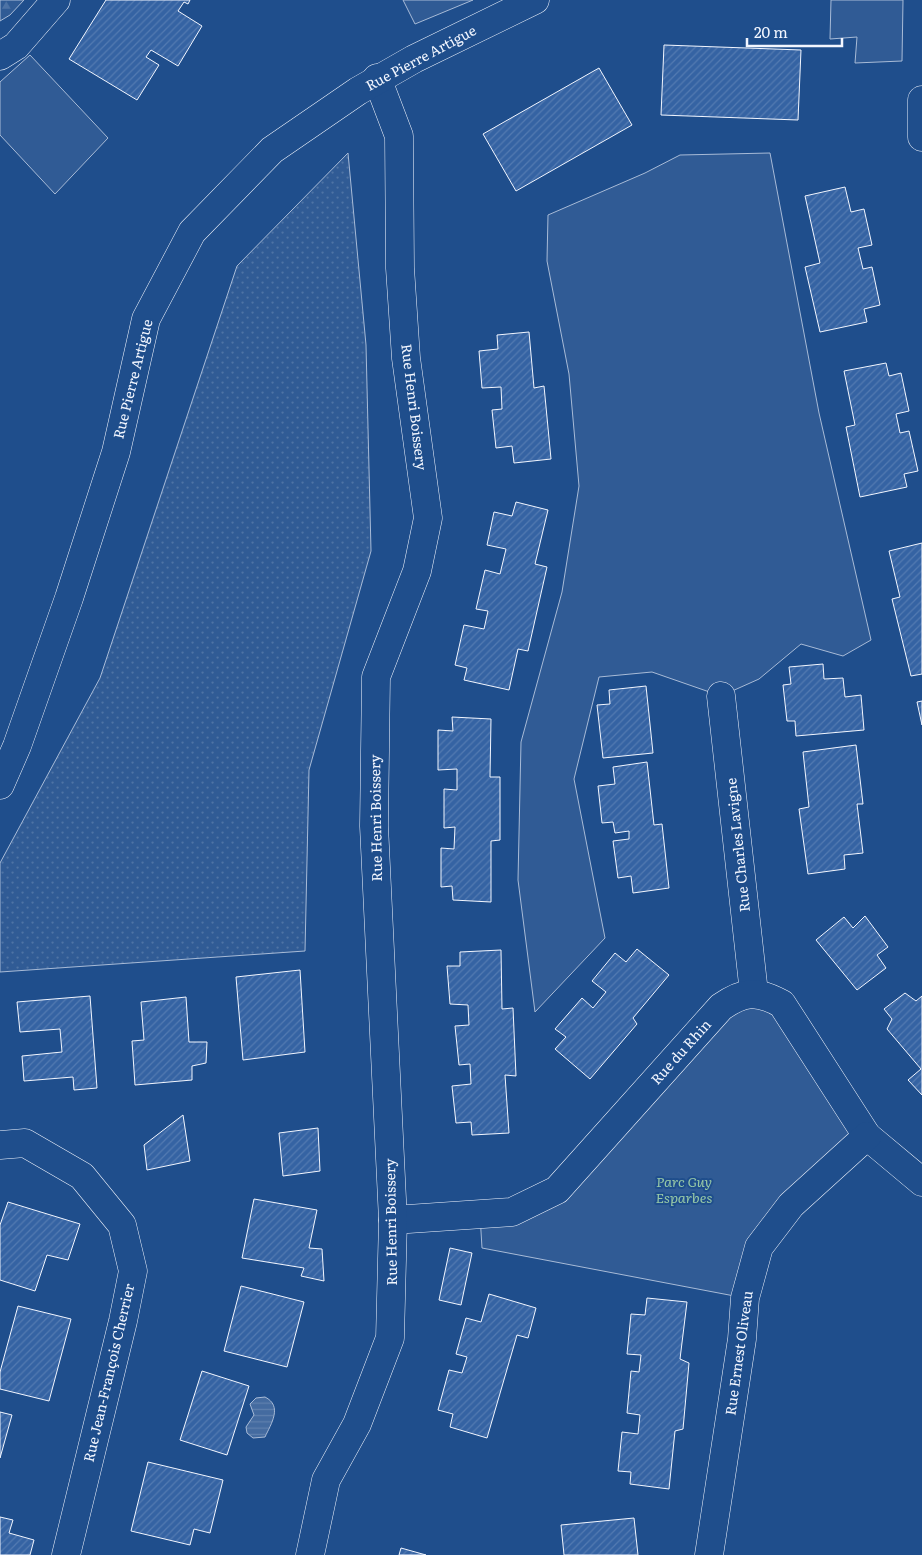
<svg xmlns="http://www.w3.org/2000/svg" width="922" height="1555" font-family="Literata,serif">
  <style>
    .grass { fill: url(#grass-dots); stroke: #a8bbd7 }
    .forest { fill: url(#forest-firs); stroke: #a8bbd7 }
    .built { fill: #305b95; stroke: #a8bbd7 }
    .water { fill: url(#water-rules); stroke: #a8bbd7 }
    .building { fill: url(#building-hatch); stroke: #f2f6ff }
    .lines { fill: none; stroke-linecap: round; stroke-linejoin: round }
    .street-casing { stroke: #f2f6ff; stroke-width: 29 }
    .secondary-casing { stroke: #f2f6ff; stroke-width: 29 }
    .street { stroke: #1f4e8c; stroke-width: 28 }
    .secondary { stroke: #1f4e8c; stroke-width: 28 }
    .labels { text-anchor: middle; stroke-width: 4; stroke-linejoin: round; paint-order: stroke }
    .street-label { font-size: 14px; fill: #f2f6ff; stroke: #1f4e8c }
    .park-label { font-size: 14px; font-style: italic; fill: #97c8a6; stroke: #1f4e8c }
  </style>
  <defs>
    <pattern id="grass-dots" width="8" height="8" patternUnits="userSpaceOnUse" patternTransform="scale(1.25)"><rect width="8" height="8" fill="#305b95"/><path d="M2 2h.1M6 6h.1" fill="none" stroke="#4e73a5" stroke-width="1.8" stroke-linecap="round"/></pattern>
    <pattern id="forest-firs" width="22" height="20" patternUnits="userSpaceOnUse" patternTransform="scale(1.25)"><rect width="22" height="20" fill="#305b95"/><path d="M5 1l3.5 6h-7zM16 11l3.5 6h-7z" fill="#4e73a5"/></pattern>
    <pattern id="water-rules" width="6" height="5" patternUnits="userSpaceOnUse" patternTransform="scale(1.25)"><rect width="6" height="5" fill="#446ba0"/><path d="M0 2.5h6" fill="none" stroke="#5f81ae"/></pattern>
    <pattern id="building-hatch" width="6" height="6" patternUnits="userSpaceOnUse" patternTransform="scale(1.25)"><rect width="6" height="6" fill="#3563a3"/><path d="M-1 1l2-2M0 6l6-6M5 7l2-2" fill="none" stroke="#537ab1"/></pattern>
  </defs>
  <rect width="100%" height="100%" fill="#1f4e8c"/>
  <polygon class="grass" points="348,153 366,345 371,551 309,770 305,951 0,972 0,863 100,678 237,266"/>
  <polygon class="forest" points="0,0 24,0 10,15 0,21"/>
  <g class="built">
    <polygon points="403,0 473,0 415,24"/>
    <polygon points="831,0 903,0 902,61 855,63 857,37 830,39"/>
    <polygon points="30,55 108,138 55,194 0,135 0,82"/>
    <polygon points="770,153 819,413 871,640 843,656 801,644 759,679 721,696 652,672 599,677 574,779 605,938 535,1012 518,880 521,742 562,592 579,486 569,374 547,261 548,215 645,173 680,155"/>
    <polygon points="768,996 867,1136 791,1205 745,1298 482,1248 480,1215 535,1202 721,1007"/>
  </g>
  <path class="water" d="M265 1397C283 1406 271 1424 265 1437L253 1438 247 1433 246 1427 254 1415 250 1404 256 1398Z"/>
  <g class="building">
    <polygon points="106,0 190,0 188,4 184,2 178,11 202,26 178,66 151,50 146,57 159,65 137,100 69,59"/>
    <polygon points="664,45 801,50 798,120 661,115"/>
    <polygon points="599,68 632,125 516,191 483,134"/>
    <polygon points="845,187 851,212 864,209 872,245 858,248 863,269 872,267 880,305 864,309 867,322 820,332 805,267 820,263 805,196"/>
    <polygon points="529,332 534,388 544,386 551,459 514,463 512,446 496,448 492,410 502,409 501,387 482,388 479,351 498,349 497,335"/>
    <polygon points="886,363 889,376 901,373 909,411 896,414 900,433 909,431 918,471 904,474 907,487 860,497 846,427 855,425 844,371"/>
    <polygon points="516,502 548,510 535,564 547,567 528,651 518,649 509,690 464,680 467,668 455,665 464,625 484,629 488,611 476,609 485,570 500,574 506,549 487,545 494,512 512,516"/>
    <polygon points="922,543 922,674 911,676 892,599 900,597 889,551"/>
    <polygon points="823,664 824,679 843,678 845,697 861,695 864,730 796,736 795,721 787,721 783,685 791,684 789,667"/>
    <polygon points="646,686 653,753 603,758 597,705 610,704 609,690"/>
    <polygon points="922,701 922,725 917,702"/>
    <polygon points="452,717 491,719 490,777 500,777 500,840 491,841 491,902 453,900 452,886 441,887 441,848 454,849 455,827 444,828 444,789 457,790 457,769 438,770 438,730 453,731"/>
    <polygon points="856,745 863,804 857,804 863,853 844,855 845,869 808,874 799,809 809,807 803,752"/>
    <polygon points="647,762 654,825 662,824 669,888 633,893 631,876 618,878 613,841 629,839 629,831 615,833 613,822 602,823 598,786 615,784 613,767"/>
    <polygon points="865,916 888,947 877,955 886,968 857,990 816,940 844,917 853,928"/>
    <polygon points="637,949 669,975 633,1018 637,1024 590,1079 555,1049 566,1037 555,1029 582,998 593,1008 606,992 592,981 615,953 626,962"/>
    <polygon points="501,950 502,1009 513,1008 516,1076 505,1075 509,1133 472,1135 471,1122 456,1123 452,1086 471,1084 470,1064 459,1065 455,1026 469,1025 468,1005 450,1004 447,966 460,966 460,952"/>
    <polygon points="300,970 305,1052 243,1060 236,977"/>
    <polygon points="905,993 916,1001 922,996 922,1095 908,1080 921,1069 887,1029 892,1019 884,1009"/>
    <polygon points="90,996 97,1088 74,1090 73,1077 24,1081 22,1056 62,1052 60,1029 20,1032 17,1002"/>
    <polygon points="186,997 189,1042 207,1042 206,1063 192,1066 192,1080 135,1085 132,1041 144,1040 141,1002"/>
    <polygon points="183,1115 190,1161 147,1170 144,1145"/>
    <polygon points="318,1128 320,1171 283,1176 279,1133"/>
    <polygon points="254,1199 317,1210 309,1248 322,1249 324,1281 301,1276 304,1268 242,1258"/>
    <polygon points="8,1202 80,1224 68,1260 47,1255 35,1291 0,1280 0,1225"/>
    <polygon points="450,1248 472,1253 461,1305 439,1300"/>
    <polygon points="241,1286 304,1302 287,1367 224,1351"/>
    <polygon points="489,1294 536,1308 528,1338 517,1335 487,1438 450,1427 453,1414 438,1410 449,1370 462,1373 467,1357 456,1354 466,1318 481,1322"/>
    <polygon points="647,1298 687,1302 680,1359 689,1363 683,1429 675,1431 669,1489 630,1484 631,1472 618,1471 622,1432 638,1434 640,1415 627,1413 631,1371 639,1372 641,1355 627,1354 631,1314 645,1315"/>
    <polygon points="18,1306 71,1319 49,1401 0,1389 0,1372"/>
    <polygon points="202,1371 249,1386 227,1455 180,1440"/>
    <polygon points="0,1412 12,1415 0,1458"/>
    <polygon points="148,1462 223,1480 210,1533 194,1529 190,1545 131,1531"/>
    <polygon points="0,1517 13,1520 9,1533 34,1540 30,1555 0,1555"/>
    <polygon points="634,1518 638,1555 564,1555 561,1525"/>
    <polygon points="401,1548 426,1555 399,1555"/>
  </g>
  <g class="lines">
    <defs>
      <g id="street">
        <polyline points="0,56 16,46 56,0"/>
        <polyline points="922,100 922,137"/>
        <polyline points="721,696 754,993"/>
        <polyline points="0,1145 25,1143 82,1176 122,1225 133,1271 123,1321 66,1555"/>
        <path d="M393 1220 512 1212 557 1190 721 1007C744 991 757 990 782 1004L867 1136 922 1182"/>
        <polyline points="310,1555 326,1480 357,1424 390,1338 393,1220 374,826 376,677 417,571 428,518 406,358 400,268 399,136 377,78"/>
        <polyline points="709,1555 742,1339 745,1298 759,1247 791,1205 867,1136"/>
      </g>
      <polyline id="secondary" points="0,785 17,746 69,598 116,452 146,319 192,232 272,150 358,91 414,59 535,0"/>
    </defs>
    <use href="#street" class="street-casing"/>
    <use href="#secondary" class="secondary-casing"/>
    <use href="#street" class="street"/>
    <use href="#secondary" class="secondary"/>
  </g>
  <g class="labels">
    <g class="street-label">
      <text transform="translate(421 58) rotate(-28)" y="5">Rue Pierre Artigue</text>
      <text transform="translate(133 379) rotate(-76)" y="5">Rue Pierre Artigue</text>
      <text transform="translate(414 407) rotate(83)" y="5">Rue Henri Boissery</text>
      <text transform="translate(376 818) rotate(-91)" y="5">Rue Henri Boissery</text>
      <text transform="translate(738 845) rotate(-96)" y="5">Rue Charles Lavigne</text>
      <text transform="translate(681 1052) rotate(-48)" y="5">Rue du Rhin</text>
      <text transform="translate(391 1222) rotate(-91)" y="5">Rue Henri Boissery</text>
      <text transform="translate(739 1353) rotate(-82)" y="5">Rue Ernest Oliveau</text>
      <text transform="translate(109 1373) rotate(-77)" y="5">Rue Jean-François Cherrier</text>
    </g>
    <g class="park-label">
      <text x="684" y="1187">Parc Guy<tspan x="684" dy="16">Esparbes</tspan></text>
    </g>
  </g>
  <path d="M747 38v8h95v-8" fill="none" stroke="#f2f6ff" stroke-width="2.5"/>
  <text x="754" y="38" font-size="15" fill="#f2f6ff" stroke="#1f4e8c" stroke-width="4" paint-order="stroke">20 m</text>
</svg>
